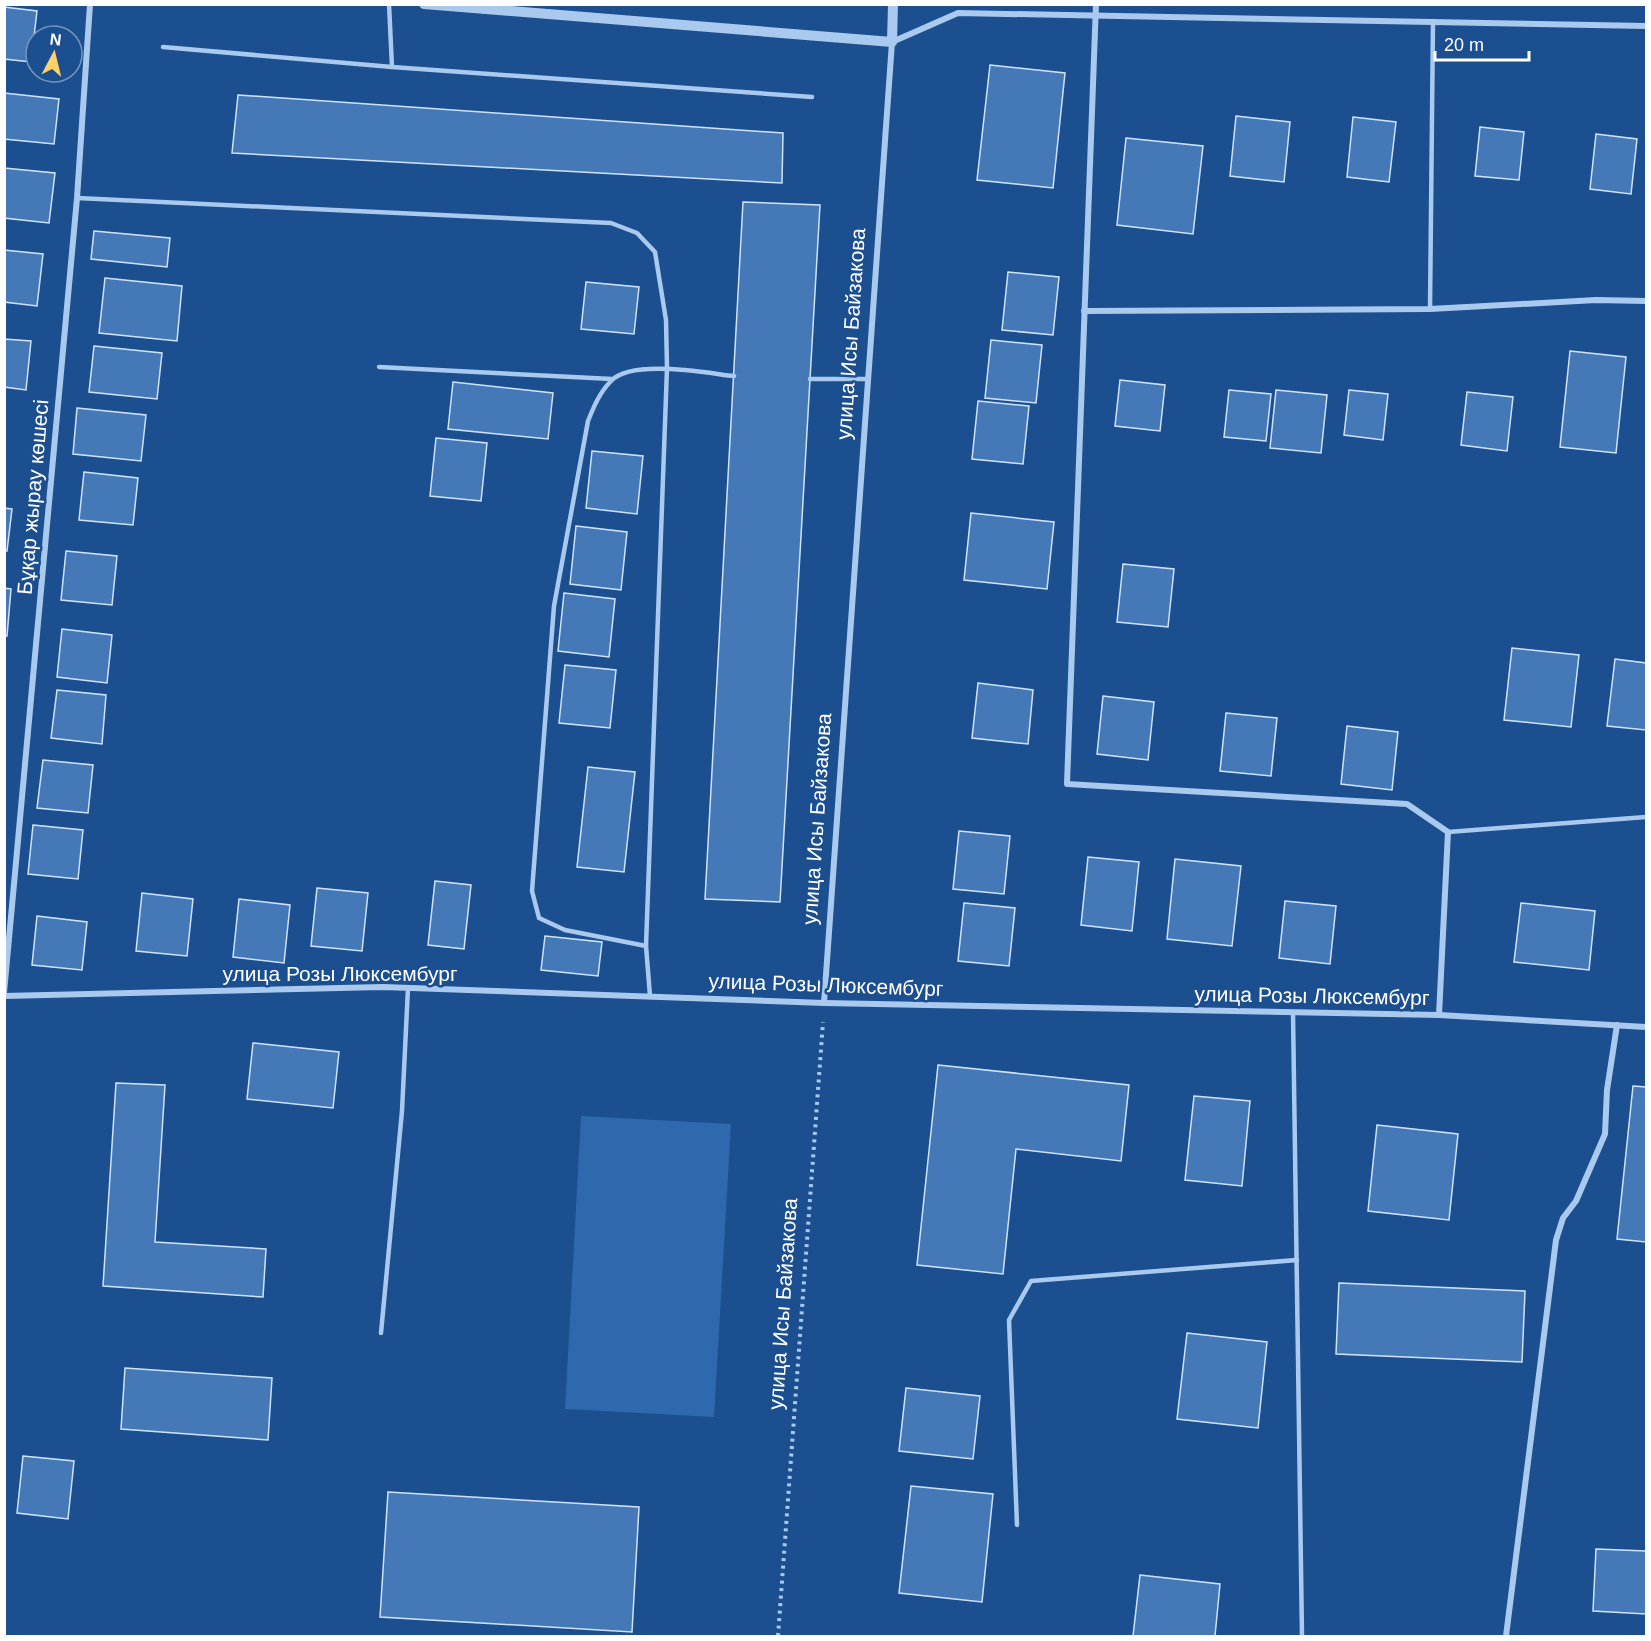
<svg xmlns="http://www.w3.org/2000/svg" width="1651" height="1641" font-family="Arial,sans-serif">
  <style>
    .green { fill: #2e69ad }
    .building { fill: #4478b7; stroke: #cfe3fa; stroke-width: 1.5 }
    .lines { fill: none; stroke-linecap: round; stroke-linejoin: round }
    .path { stroke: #a9c9ee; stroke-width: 4; stroke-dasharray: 3 4.5; stroke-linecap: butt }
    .service { stroke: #a9c9ee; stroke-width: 4.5 }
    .minor { stroke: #a9c9ee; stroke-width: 6 }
    .tertiary { stroke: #a9c9ee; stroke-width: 10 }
    .labels { text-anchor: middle; stroke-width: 5; stroke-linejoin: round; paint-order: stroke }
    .street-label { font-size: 21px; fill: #fff; stroke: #1b4f8f }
  </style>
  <rect width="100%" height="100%" fill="#1b4f8f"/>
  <polygon class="green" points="581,1116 731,1124 714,1417 565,1409"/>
  <g class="building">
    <polygon points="4,7 37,11 31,62 4,59"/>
    <polygon points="990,65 1065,73 1053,188 977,180"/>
    <polygon points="4,93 59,99 54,144 4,139"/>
    <polygon points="238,95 783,133 782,183 232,153"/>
    <polygon points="1236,116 1290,122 1284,182 1230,176"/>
    <polygon points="1353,117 1396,122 1389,182 1347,177"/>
    <polygon points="1480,127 1524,132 1519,180 1475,176"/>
    <polygon points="1596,134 1637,139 1631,194 1590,189"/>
    <polygon points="1126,138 1203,146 1193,234 1117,225"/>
    <polygon points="4,168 55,173 49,223 4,218"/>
    <polygon points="743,202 820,205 780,902 705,899"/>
    <polygon points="94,231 170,238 167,267 91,259"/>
    <polygon points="4,250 43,254 37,306 4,302"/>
    <polygon points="1008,272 1059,277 1053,335 1002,330"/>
    <polygon points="105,278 182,286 177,341 99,333"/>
    <polygon points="586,282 639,287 634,334 581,329"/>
    <polygon points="4,339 31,341 26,390 4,387"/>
    <polygon points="991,340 1042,345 1036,403 985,398"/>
    <polygon points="94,346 162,353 157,399 89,392"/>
    <polygon points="1570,351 1626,357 1616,453 1560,447"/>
    <polygon points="1120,380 1165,385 1160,431 1115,426"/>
    <polygon points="453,382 553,393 548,439 448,429"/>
    <polygon points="1229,390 1271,394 1266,441 1224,437"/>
    <polygon points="1276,390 1327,395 1321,453 1270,448"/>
    <polygon points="1349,390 1388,394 1383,440 1344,435"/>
    <polygon points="1467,392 1513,397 1507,451 1461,445"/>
    <polygon points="978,401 1029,406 1023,464 972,459"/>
    <polygon points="77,408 146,415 141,461 73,454"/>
    <polygon points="436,438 487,443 481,501 430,496"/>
    <polygon points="592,451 643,456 637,514 586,508"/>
    <polygon points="84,472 138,478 133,525 79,520"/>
    <polygon points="4,508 12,509 7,551 4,551"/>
    <polygon points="971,513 1054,522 1047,589 964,580"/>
    <polygon points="576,526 627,532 621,590 570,584"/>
    <polygon points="66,551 117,556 112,605 61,600"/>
    <polygon points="1123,564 1174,569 1168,627 1117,622"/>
    <polygon points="4,588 11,589 7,636 4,636"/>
    <polygon points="564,593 615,599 609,657 558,651"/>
    <polygon points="62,629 112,635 107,683 57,677"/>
    <polygon points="1512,648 1579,655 1571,727 1504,720"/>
    <polygon points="1615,659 1646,663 1646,730 1607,726"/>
    <polygon points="565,665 616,670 610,728 559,723"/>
    <polygon points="978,683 1033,690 1028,744 972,738"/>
    <polygon points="57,690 106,695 102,744 51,738"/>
    <polygon points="1103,696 1154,702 1148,760 1097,754"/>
    <polygon points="1226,713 1277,718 1271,776 1220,771"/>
    <polygon points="1347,726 1398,732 1392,790 1341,784"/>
    <polygon points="43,760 93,765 88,813 37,808"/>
    <polygon points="588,767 635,772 624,872 577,867"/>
    <polygon points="33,825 83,830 78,879 28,874"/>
    <polygon points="959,831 1010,836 1004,894 953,889"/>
    <polygon points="1088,857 1139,862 1132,931 1081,925"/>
    <polygon points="1175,859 1241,866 1232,946 1167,939"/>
    <polygon points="435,881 471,885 464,949 428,945"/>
    <polygon points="317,888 368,893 362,951 311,946"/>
    <polygon points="142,893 193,899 187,956 136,951"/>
    <polygon points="239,899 290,905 284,963 233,957"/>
    <polygon points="1285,901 1336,906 1330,964 1279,958"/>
    <polygon points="964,903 1015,908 1009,966 958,961"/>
    <polygon points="1521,903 1595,911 1589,970 1514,962"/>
    <polygon points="37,916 87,922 82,970 32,965"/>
    <polygon points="545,936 602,942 598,976 541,970"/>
    <polygon points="253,1043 339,1052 333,1108 247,1099"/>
    <polygon points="938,1065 1129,1085 1121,1161 1016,1149 1003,1274 917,1265"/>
    <polygon points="116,1083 165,1085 155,1242 266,1249 263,1297 103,1286"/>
    <polygon points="1633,1086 1646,1087 1646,1242 1617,1239"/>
    <polygon points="1194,1096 1250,1101 1242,1186 1185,1180"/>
    <polygon points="1377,1125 1458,1134 1449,1220 1368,1211"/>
    <polygon points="1339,1283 1525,1291 1522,1362 1336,1354"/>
    <polygon points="1187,1333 1267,1342 1258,1428 1177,1419"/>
    <polygon points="125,1368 272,1378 268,1440 121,1429"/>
    <polygon points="906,1388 980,1396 973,1459 899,1451"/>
    <polygon points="23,1456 74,1461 68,1519 17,1513"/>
    <polygon points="911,1486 993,1494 982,1602 899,1593"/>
    <polygon points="388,1492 639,1507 632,1632 380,1617"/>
    <polygon points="1596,1549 1646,1551 1646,1614 1593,1611"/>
    <polygon points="1140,1575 1220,1584 1215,1636 1133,1636"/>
  </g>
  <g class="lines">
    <polyline class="path" points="778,1636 823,1022"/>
    <g class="service">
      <polyline points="389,4 392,67 812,97"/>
      <polyline points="163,47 392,67"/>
      <polyline points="77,198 611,223 637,233 655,252 666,320 667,368 646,946 650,996"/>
      <polyline points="1430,309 1433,21"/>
      <polyline points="379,367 612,379"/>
      <polyline points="810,379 868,379"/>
      <polyline points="1448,832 1646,817"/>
      <path d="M646 946 565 930 539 918 532 891 554 606 588 421C594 406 600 392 611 381 632 359 706 373 734 376"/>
      <polyline points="1293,1013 1302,1636"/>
      <polyline points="381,1333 402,1111 408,988"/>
      <polyline points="1017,1525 1009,1320 1031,1281 1297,1260"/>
    </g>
    <g class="minor">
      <polyline points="1096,4 1067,784 1407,804 1448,832 1439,1015"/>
      <polyline points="1084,311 1430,309 1596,300 1646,301"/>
      <polyline points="4,993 77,198 90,4"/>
      <polyline points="4,996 383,987 824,1003 1439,1015 1646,1027"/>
      <polyline points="824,1003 892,42 958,13 1646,26"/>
      <polyline points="1506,1636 1556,1240 1563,1218 1576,1201 1605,1134 1607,1090 1617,1025"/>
    </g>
    <polyline class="tertiary" points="424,4 892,42 893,4"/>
  </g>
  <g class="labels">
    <g class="street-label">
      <text transform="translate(851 334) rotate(-86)" y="7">улица Исы Байзакова</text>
      <text transform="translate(33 497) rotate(-85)" y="7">Бұқар жырау көшесі</text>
      <text transform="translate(817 819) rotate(-86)" y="7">улица Исы Байзакова</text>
      <text x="340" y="981">улица Розы Люксембург</text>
      <text transform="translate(826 985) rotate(2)" y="7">улица Розы Люксембург</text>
      <text transform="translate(1312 996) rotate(1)" y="7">улица Розы Люксембург</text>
      <text transform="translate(783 1304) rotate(-86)" y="7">улица Исы Байзакова</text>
    </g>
  </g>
  <rect width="1651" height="1641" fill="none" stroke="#ffffff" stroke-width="12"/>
  <g transform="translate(54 54) rotate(7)"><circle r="28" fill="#1b4f8f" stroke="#7695bc" stroke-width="1.5"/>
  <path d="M0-4.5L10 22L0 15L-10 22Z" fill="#ffd166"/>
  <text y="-9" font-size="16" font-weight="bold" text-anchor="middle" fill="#ffffff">N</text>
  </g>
  <path d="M1435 51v9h94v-9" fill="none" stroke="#ffffff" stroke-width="3"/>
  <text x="1444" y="51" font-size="18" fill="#ffffff" stroke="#1b4f8f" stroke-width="4.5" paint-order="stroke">20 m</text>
</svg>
